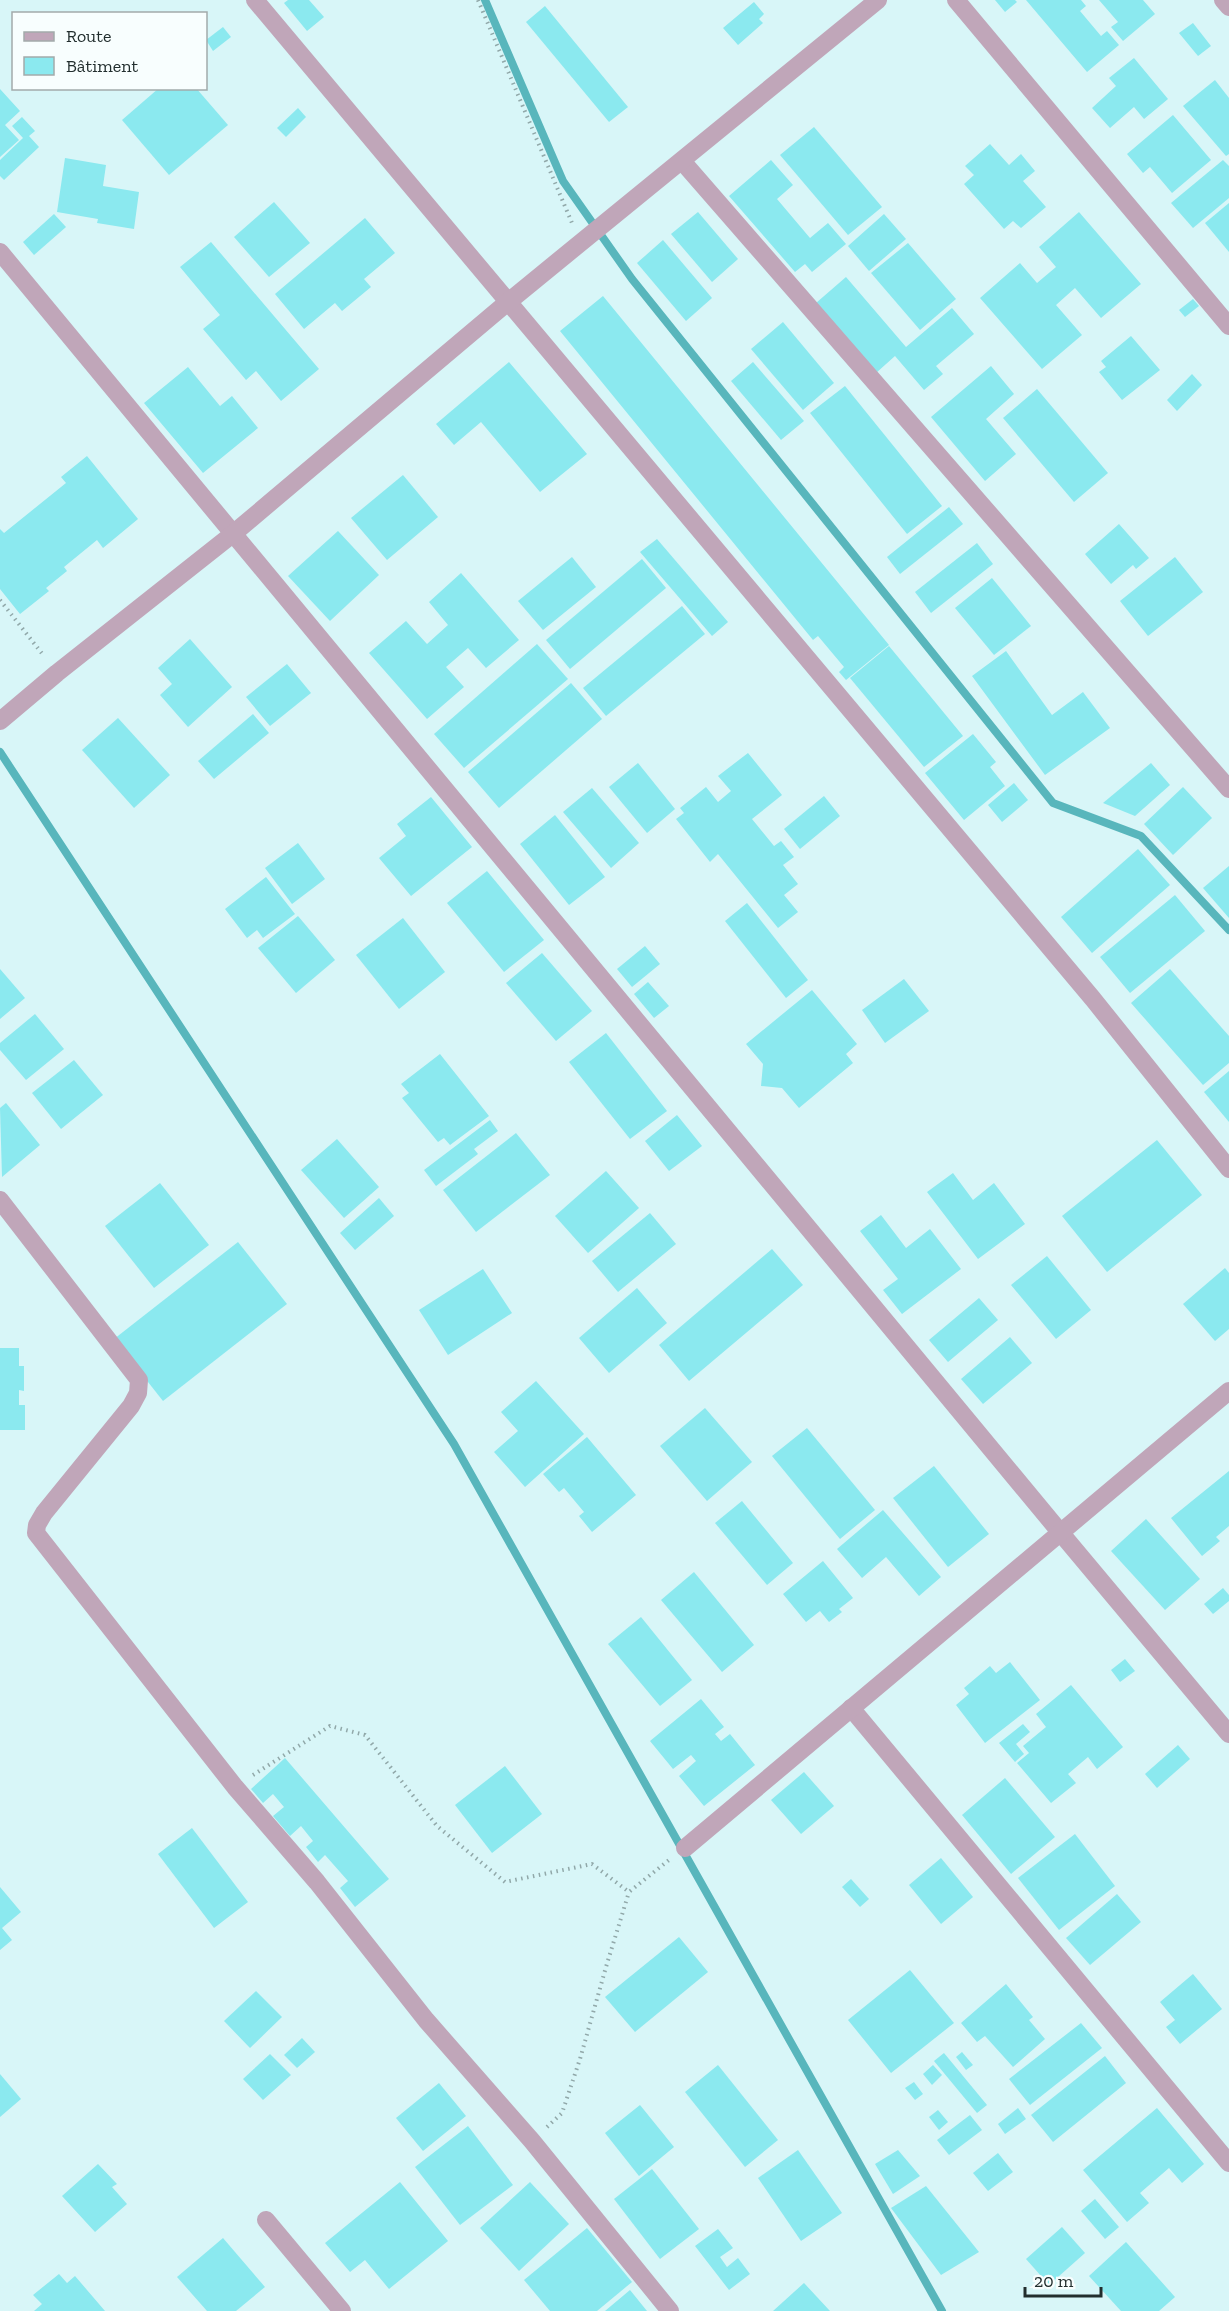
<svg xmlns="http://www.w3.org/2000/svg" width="1229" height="2311" font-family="'Zilla Slab',serif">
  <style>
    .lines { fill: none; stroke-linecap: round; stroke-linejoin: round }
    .stream { stroke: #58b6bc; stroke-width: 8 }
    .building { fill: #8be9ef }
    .path { stroke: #91a8a9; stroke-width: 4; stroke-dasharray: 1.5 4.5; stroke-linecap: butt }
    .minor { stroke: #c0a6b9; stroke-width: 18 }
  </style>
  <rect width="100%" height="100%" fill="#d8f6f8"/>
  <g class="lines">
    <g class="stream">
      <polyline points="485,0 563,181 632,279 1053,803 1141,836 1229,930"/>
      <polyline points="0,752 454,1444 942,2311"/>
    </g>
  </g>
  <g class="building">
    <polygon points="288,0 309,0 324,17 307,31 284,3"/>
    <polygon points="995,0 1015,0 1017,2 1005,12"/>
    <polygon points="1026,0 1081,0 1086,6 1080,11 1101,36 1107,31 1119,45 1087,72"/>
    <polygon points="1099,0 1143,0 1155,14 1123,41 1111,27 1118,22"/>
    <polygon points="754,2 764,14 759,19 763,23 738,45 723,28"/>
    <polygon points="545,6 628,107 609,122 526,22"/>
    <polygon points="1193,23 1211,46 1198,56 1179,33"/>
    <polygon points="223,27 231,37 213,51 206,40"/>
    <polygon points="1134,58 1168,99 1144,119 1134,107 1110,128 1092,108 1116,86 1109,78"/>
    <polygon points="1215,80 1229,98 1229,154 1226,156 1183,106"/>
    <polygon points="159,88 196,88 228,125 169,175 122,120"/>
    <polygon points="0,89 20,111 5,125 19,140 0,157"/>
    <polygon points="298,108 306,117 286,137 277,128"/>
    <polygon points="1173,115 1211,160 1172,193 1150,167 1143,173 1127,154"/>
    <polygon points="22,117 35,131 29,136 39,147 4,180 0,176 0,160 23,138 12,126"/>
    <polygon points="814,127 882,207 848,235 780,155"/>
    <polygon points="990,144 1009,165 1021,154 1035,171 1023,181 1046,207 1021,228 1013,221 1004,229 964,184 974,175 965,166"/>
    <polygon points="65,158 106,165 103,186 139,192 134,229 97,223 98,219 57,212"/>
    <polygon points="771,160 793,185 777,199 810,238 828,223 846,244 812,272 805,264 795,272 729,196"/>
    <polygon points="1223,160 1229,166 1229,198 1193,228 1171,203"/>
    <polygon points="274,202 310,243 269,277 234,237"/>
    <polygon points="1229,203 1229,252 1205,223"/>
    <polygon points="698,212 738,259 712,282 671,234"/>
    <polygon points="1079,212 1141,284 1101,318 1075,288 1056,305 1082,335 1042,369 980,298 1020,263 1037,283 1056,267 1039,247"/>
    <polygon points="54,214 66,227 34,255 23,242"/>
    <polygon points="884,214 906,239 869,271 848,246"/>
    <polygon points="365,218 395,253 364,279 371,287 342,311 335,303 304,329 275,294"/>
    <polygon points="663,240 712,298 686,321 637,263"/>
    <polygon points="211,242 319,369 281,401 256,371 246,380 203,329 220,315 180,267"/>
    <polygon points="908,243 956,299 920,330 871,273"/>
    <polygon points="846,277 906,347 952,308 974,334 936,366 943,374 924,390 895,356 876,373 816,303"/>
    <polygon points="603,296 889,645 846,680 839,672 844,667 818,636 813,640 560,331"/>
    <polygon points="1193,299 1199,306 1185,317 1179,310"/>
    <polygon points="783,322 834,383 803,410 751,349"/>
    <polygon points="1131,336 1160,370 1122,400 1099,372 1106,367 1101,361"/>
    <polygon points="509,362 587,454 540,492 481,422 454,445 436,424"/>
    <polygon points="753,362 804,421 781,440 731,381"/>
    <polygon points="991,366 1014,394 986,419 1016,454 985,481 931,417"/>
    <polygon points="188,367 220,406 232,396 258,428 203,473 144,403"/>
    <polygon points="1192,374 1202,385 1177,411 1167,400"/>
    <polygon points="845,386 942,506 907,534 810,413"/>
    <polygon points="1037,389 1108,473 1074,502 1003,418"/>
    <polygon points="87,456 138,519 103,548 97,540 64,567 67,571 46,588 49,591 20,614 0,589 0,529 4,533 66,483 61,477"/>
    <polygon points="403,475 438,517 387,560 351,518"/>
    <polygon points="949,507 963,524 900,574 887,557"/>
    <polygon points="1119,524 1149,558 1136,569 1133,565 1111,584 1085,554"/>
    <polygon points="338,531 379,575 330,621 288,576"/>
    <polygon points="657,539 728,622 712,636 640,552"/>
    <polygon points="977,543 993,564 931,613 915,592"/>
    <polygon points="572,557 596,587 543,630 518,601"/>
    <polygon points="1175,557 1203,592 1148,636 1120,601"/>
    <polygon points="642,559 666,588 570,669 546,640"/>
    <polygon points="461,573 519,640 486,668 468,648 446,667 464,687 427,719 369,653 406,621 427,644 448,625 429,602"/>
    <polygon points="992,578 1031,626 994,655 955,608"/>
    <polygon points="682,606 705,634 606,716 583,688"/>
    <polygon points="190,639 232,687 188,727 160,695 172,684 158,668"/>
    <polygon points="537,644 568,679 464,768 434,734"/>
    <polygon points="889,646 963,736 924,767 850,678"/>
    <polygon points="1006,651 1052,715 1083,692 1110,728 1045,775 972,676"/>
    <polygon points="287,664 311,693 270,726 246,697"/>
    <polygon points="571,683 602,719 499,808 468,772"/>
    <polygon points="253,714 269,733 214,779 198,761"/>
    <polygon points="118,718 170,775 134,808 82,750"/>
    <polygon points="973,734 996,762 990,767 1005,786 964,820 925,773"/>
    <polygon points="748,753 782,795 752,819 774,846 781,841 794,857 783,865 798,884 784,895 798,912 778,928 718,854 710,862 676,819 684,813 680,808 706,787 718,802 731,791 718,776"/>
    <polygon points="638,763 675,809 647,833 609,787"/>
    <polygon points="1151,763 1170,785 1135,816 1103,803"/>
    <polygon points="1014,783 1028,800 1002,822 988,805"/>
    <polygon points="1183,787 1212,818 1173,855 1144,824"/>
    <polygon points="592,788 639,843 611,868 563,812"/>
    <polygon points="824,796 840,816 800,849 784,829"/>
    <polygon points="431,797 472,847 411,896 379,858 406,836 397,824"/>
    <polygon points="555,815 605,877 569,905 520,844"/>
    <polygon points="298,843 325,879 292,904 265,868"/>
    <polygon points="1138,849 1170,885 1092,953 1061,917"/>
    <polygon points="1229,866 1229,918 1203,888"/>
    <polygon points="487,871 544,940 504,972 447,903"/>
    <polygon points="266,877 295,914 263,938 257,930 247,938 225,909"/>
    <polygon points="1175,895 1205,931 1130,993 1100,957"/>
    <polygon points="747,903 808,980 786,998 725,921"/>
    <polygon points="298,916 335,960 296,993 258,948"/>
    <polygon points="403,918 445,972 399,1009 356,955"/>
    <polygon points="645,946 660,964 632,987 617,969"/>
    <polygon points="542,953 592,1011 556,1041 506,983"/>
    <polygon points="0,969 25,998 0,1019"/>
    <polygon points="1170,969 1229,1036 1229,1063 1203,1085 1131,1003"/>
    <polygon points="904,979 929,1011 885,1043 862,1010"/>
    <polygon points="648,982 669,1006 654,1018 634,994"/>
    <polygon points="812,990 857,1044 846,1054 853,1063 799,1108 782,1088 761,1086 763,1064 746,1044"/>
    <polygon points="35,1014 64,1049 26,1080 0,1050 0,1043"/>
    <polygon points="606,1033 667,1111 630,1139 569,1062"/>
    <polygon points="440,1054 489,1116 450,1145 444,1138 438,1142 402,1098 409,1093 401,1084"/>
    <polygon points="74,1060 103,1095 61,1129 32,1093"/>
    <polygon points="1229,1071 1229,1122 1204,1092"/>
    <polygon points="6,1103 40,1145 2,1177 0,1108"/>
    <polygon points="677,1115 702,1146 669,1171 645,1141"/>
    <polygon points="490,1120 498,1131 474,1149 478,1154 436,1186 424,1170"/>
    <polygon points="516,1133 550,1175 476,1232 443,1190"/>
    <polygon points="337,1139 379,1187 344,1218 301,1170"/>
    <polygon points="1157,1140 1202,1195 1107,1272 1062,1216"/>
    <polygon points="606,1171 639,1208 588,1253 555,1216"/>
    <polygon points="953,1173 973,1200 994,1183 1025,1224 978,1259 927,1192"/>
    <polygon points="160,1183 209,1245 154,1288 105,1226"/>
    <polygon points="379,1198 394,1216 355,1250 340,1233"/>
    <polygon points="650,1213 676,1244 618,1292 592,1261"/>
    <polygon points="881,1215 906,1248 930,1229 961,1269 902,1314 883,1290 898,1279 860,1231"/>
    <polygon points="238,1242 287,1304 163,1401 114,1339"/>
    <polygon points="772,1249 803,1285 689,1381 659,1345"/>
    <polygon points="1047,1256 1091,1310 1056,1339 1011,1285"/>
    <polygon points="1225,1268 1229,1273 1229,1329 1215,1341 1183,1304"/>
    <polygon points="483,1269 512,1313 448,1355 419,1310"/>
    <polygon points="637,1288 667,1323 609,1373 579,1338"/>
    <polygon points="979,1298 998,1320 948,1362 929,1340"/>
    <polygon points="1010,1337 1032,1363 983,1404 961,1379"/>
    <polygon points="0,1348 19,1348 19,1366 24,1366 24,1391 19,1390 19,1405 25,1405 25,1430 0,1430"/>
    <polygon points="536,1381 584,1434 525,1487 494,1452 518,1431 501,1412"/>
    <polygon points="705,1408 752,1462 707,1501 660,1446"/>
    <polygon points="807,1428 875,1510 840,1539 772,1456"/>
    <polygon points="587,1437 636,1495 592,1532 579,1516 584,1512 564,1488 559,1492 543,1474"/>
    <polygon points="934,1466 989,1534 948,1567 893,1498"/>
    <polygon points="1229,1471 1229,1526 1216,1537 1220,1541 1202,1556 1171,1518"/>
    <polygon points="742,1501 793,1563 767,1585 715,1523"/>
    <polygon points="883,1510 941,1577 919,1596 886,1557 862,1578 837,1549"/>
    <polygon points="1146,1519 1200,1579 1165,1610 1111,1551"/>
    <polygon points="823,1561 853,1598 839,1609 842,1612 829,1622 820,1611 806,1622 783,1594"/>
    <polygon points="694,1572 754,1645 722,1672 661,1600"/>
    <polygon points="1223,1588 1229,1595 1229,1601 1213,1614 1204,1604"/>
    <polygon points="641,1617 692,1680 660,1706 608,1644"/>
    <polygon points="1125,1659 1135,1671 1120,1682 1111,1670"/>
    <polygon points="1010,1662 1040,1700 985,1743 956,1705 969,1694 964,1688 990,1666 996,1673"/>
    <polygon points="1071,1685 1123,1747 1097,1769 1088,1757 1068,1774 1076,1783 1051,1803 1017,1763 1029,1753 1023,1746 1046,1727 1036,1714"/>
    <polygon points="701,1699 724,1727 715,1734 721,1741 730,1734 755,1765 704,1806 679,1776 696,1761 691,1755 673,1769 650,1741"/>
    <polygon points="1023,1724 1030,1732 1016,1744 1024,1754 1015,1762 999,1743"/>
    <polygon points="1178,1745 1190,1759 1157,1788 1145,1774"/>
    <polygon points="285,1758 389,1879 355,1907 340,1888 348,1881 325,1855 318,1862 306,1847 313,1841 301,1826 290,1836 273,1816 284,1807 273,1794 263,1803 251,1789"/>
    <polygon points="505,1766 542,1814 492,1853 455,1805"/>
    <polygon points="804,1772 834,1806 801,1834 771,1800"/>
    <polygon points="1005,1778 1055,1837 1011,1874 962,1815"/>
    <polygon points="192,1828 248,1902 214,1928 158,1854"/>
    <polygon points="1075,1834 1115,1886 1059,1930 1018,1878"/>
    <polygon points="941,1858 973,1897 941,1924 909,1885"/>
    <polygon points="851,1879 869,1899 860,1907 842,1887"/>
    <polygon points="0,1887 21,1912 2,1928 12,1940 0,1950"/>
    <polygon points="1117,1894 1141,1922 1090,1965 1066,1938"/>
    <polygon points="679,1937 708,1972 635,2032 605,1997"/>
    <polygon points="910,1970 954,2023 891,2073 848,2020"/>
    <polygon points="1193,1974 1222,2009 1180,2044 1166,2027 1175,2020 1160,2002"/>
    <polygon points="1006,1984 1033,2017 1029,2020 1045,2039 1013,2067 985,2036 977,2042 961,2023"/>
    <polygon points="256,1991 282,2017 250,2048 224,2021"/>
    <polygon points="1081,2023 1102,2048 1030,2105 1009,2079"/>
    <polygon points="302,2038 315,2052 297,2068 284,2055"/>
    <polygon points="962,2052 973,2065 966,2070 956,2057"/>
    <polygon points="944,2053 987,2105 977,2113 934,2061"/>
    <polygon points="270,2054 291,2075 263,2100 243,2079"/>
    <polygon points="1105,2056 1126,2083 1053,2142 1031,2115"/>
    <polygon points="718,2065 778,2140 745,2167 685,2092"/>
    <polygon points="933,2065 942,2075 932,2085 923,2074"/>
    <polygon points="0,2074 21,2099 0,2117"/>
    <polygon points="914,2082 923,2094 915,2100 905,2088"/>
    <polygon points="439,2083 466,2116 423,2151 396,2118"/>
    <polygon points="640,2105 674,2147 639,2176 605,2133"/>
    <polygon points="1018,2108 1026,2119 1005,2134 998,2124"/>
    <polygon points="1157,2108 1204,2164 1182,2183 1169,2168 1140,2193 1149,2203 1127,2222 1083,2170"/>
    <polygon points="938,2110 948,2122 939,2130 929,2117"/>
    <polygon points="970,2115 982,2130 949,2155 937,2140"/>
    <polygon points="468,2126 513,2185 460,2225 415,2167"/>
    <polygon points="798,2150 842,2213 801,2241 758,2178"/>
    <polygon points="898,2150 920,2176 893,2194 875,2164"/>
    <polygon points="998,2153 1013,2172 988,2191 973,2173"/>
    <polygon points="98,2164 117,2184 112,2187 127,2204 95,2232 62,2196"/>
    <polygon points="652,2169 699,2229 660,2259 614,2199"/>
    <polygon points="400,2182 448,2241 389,2289 365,2260 350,2272 325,2243"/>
    <polygon points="530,2182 569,2224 519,2271 480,2228"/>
    <polygon points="926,2186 979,2252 941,2275 891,2208"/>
    <polygon points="1095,2199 1119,2227 1105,2239 1081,2211"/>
    <polygon points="1062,2227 1085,2253 1049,2285 1026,2259"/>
    <polygon points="587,2228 632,2282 597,2311 550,2311 524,2280"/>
    <polygon points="718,2229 733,2248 720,2257 727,2267 738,2258 750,2274 729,2290 695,2246"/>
    <polygon points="223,2238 265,2287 236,2311 207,2311 177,2277"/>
    <polygon points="1126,2242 1175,2297 1159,2311 1121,2311 1089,2276"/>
    <polygon points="59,2274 67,2283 75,2276 105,2311 34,2311 42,2304 33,2295"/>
    <polygon points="804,2283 830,2311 773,2311"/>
    <polygon points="630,2290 647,2311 605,2311"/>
  </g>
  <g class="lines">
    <g class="path">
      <polyline points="478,0 572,223"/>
      <polyline points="0,600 44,656"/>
      <polyline points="253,1775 330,1726 365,1735 437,1826 505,1882 592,1864 629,1892 669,1860"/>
      <polyline points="547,2127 562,2113 580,2059 606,1967 629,1892"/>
    </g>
    <g class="minor">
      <polyline points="255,0 1093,999 1229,1169"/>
      <polyline points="956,0 1229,326"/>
      <polyline points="1223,0 1229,7"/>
      <polyline points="682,161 1229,789"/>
      <polyline points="0,252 1060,1532 1229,1734"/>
      <polyline points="0,721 57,673 234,533 508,302 878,0"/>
      <polyline points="0,1200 139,1380 138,1393 131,1406 44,1513 37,1525 36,1533 235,1787 317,1882 426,2020 532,2141 670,2311"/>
      <polyline points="851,1708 1229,2163"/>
      <polyline points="685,1848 1229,1391"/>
      <polyline points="266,2220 342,2311"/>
    </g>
  </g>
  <rect x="12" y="12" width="195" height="78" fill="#f8fefe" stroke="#a2abab" stroke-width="1.5"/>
  <rect x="24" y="32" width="30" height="9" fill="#c0a6b9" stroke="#a2abab" stroke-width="1.5"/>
  <text x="66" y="42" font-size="18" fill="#222e2e">Route</text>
  <rect x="24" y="57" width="30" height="18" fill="#8be9ef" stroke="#a2abab" stroke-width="1.5"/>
  <text x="66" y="72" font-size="18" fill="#222e2e">Bâtiment</text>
  <path d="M1025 2287v9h76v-9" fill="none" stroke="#222e2e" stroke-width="3"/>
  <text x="1034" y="2287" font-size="18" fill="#222e2e" stroke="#f8fefe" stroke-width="4.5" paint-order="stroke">20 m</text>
</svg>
